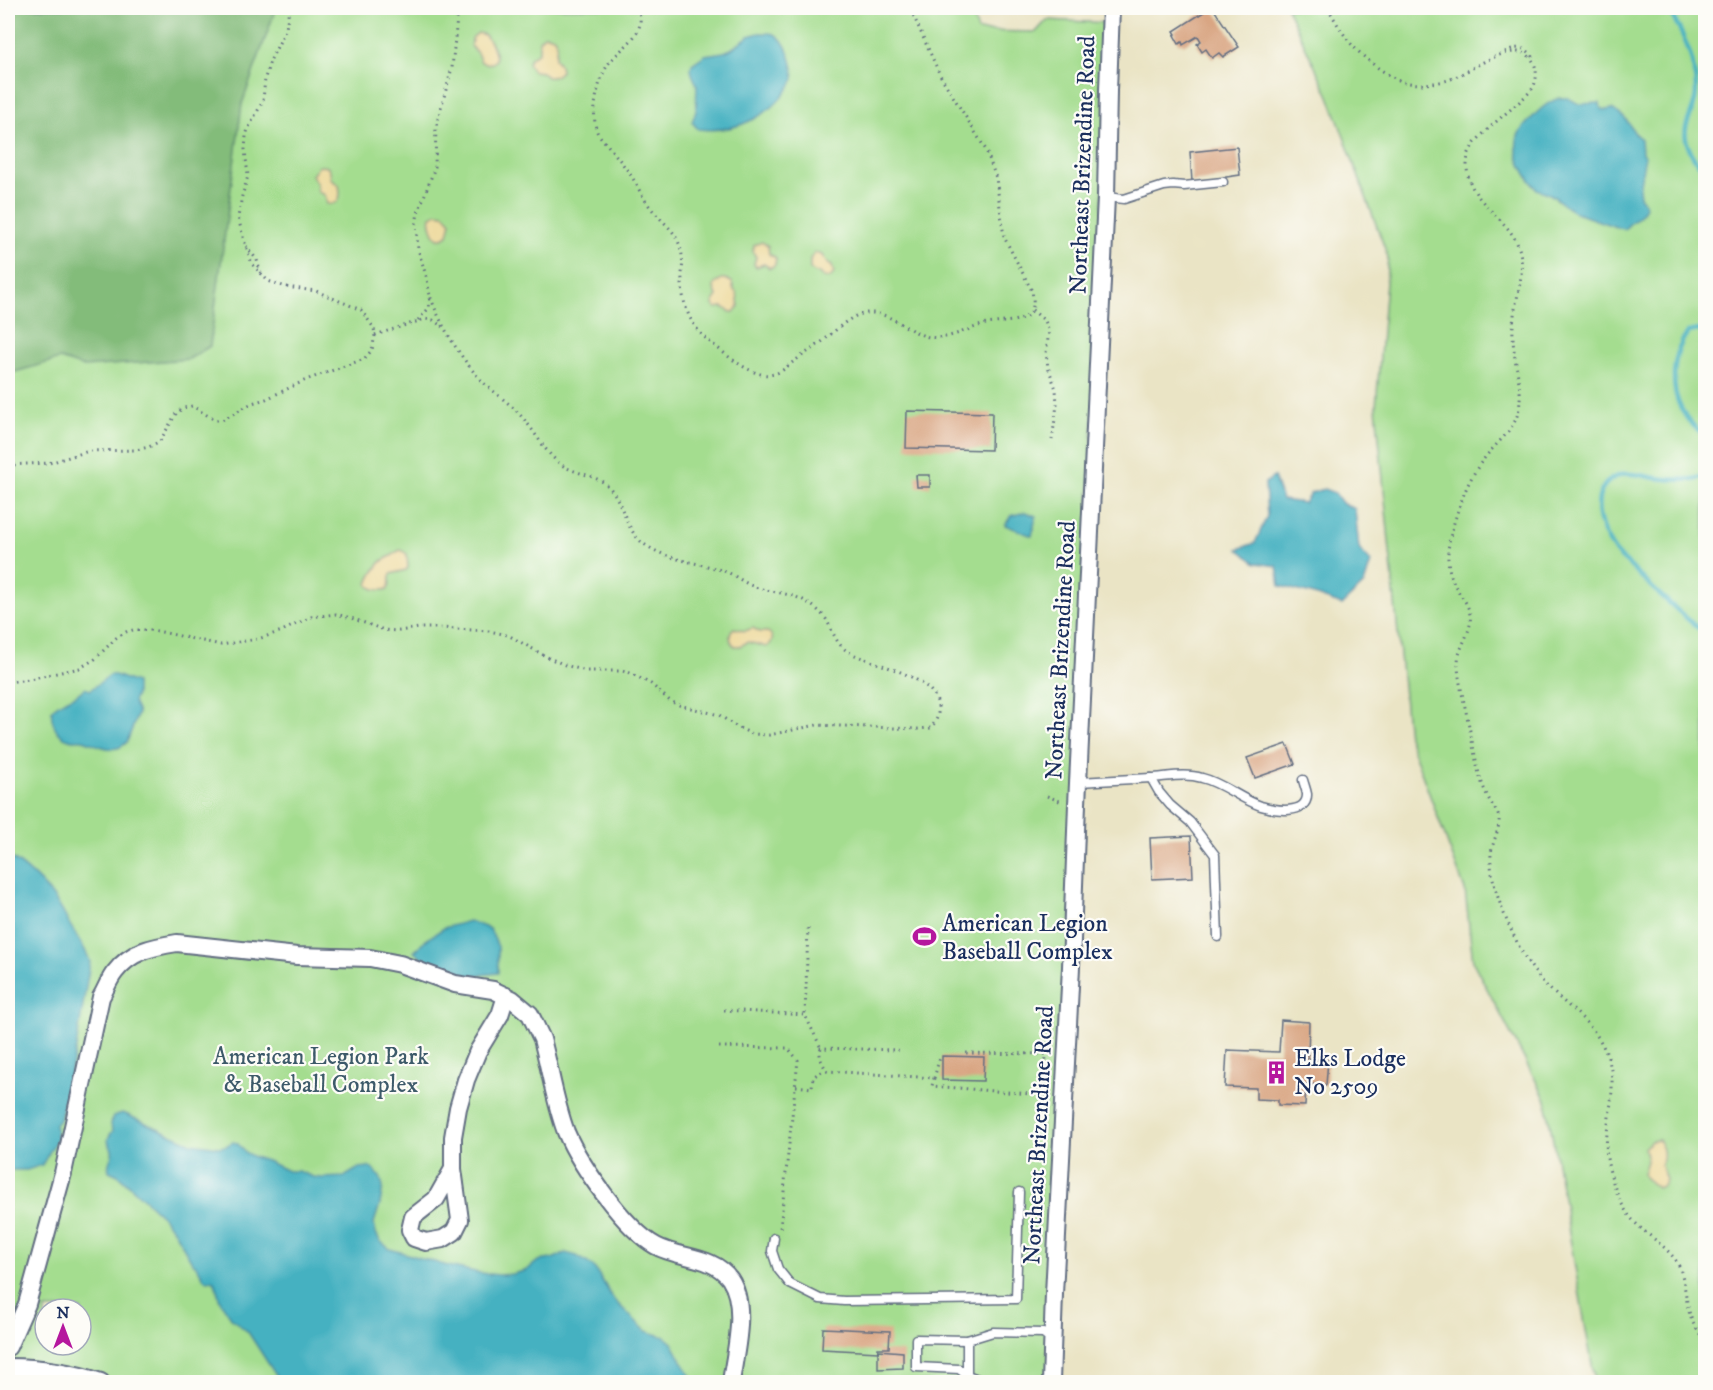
<svg xmlns="http://www.w3.org/2000/svg" width="1713" height="1390" font-family="'IM FELL DW Pica',serif">
  <style>
    .green { fill: #a4dd8f; stroke: #608676; stroke-width: 1.5; fill-rule: evenodd }
    .forest { fill: #83bc7a; stroke: #4f766c; stroke-width: 1.5 }
    .sand { fill: #eeda9e; stroke: #84847e; stroke-width: 1.5 }
    .water { fill: #44b1c1; stroke: #307090; stroke-width: 1.5 }
    .lines { fill: none; stroke-linecap: round; stroke-linejoin: round }
    .stream { stroke: #44b1c1; stroke-width: 4.5 }
    .building { fill: #d9a683 }
    .service-casing { stroke: #636e82; stroke-width: 11 }
    .minor-casing { stroke: #636e82; stroke-width: 20 }
    .path { stroke: #636e82; stroke-width: 3; stroke-dasharray: 1.5 4.5; stroke-linecap: butt }
    .service { stroke: #fff; stroke-width: 8 }
    .minor { stroke: #fff; stroke-width: 16 }
    .labels { text-anchor: middle; stroke-width: 4.5; stroke-linejoin: round; paint-order: stroke }
    .street-label { font-size: 24px; fill: #1b2f5e; stroke: #fdfcf7 }
    .poi-label { font-size: 24px; fill: #1b2f5e; stroke: #fdfcf7; text-anchor: start }
    .park-label { font-size: 24px; fill: #3d5a6a; stroke: #fdfcf7 }
  </style>
  <rect width="100%" height="100%" fill="#fdfcf7"/>
  <filter id="ink" filterUnits="userSpaceOnUse"><feTurbulence type="fractalNoise" baseFrequency=".0167" numOctaves="2"/><feDisplacementMap in="SourceGraphic" scale="12" xChannelSelector="R" yChannelSelector="G"/><feConvolveMatrix kernelMatrix="1 2 1 2 8 2 1 2 1" color-interpolation-filters="sRGB"/></filter>
  <filter id="wash" filterUnits="userSpaceOnUse"><feTurbulence type="fractalNoise" baseFrequency=".008" numOctaves="4" result="noise"/><feDisplacementMap in="SourceGraphic" scale="24" xChannelSelector="R" yChannelSelector="G"/><feGaussianBlur stdDeviation="1.35" result="paint"/><feColorMatrix in="noise" values="0 0 0 0 0 0 0 0 0 0 0 0 0 0 0 0 0 1.4 0 .05"/><feComposite in="paint" operator="in"/></filter>
  <g filter="url(#wash)">
    <rect width="100%" height="100%" fill="#eae4c5"/>
    <g class="green">
      <path d="M8 8H971L978 31 1036 32 1047 20 1110 23 1051 1382H8ZM45 1309H81V1345H45Z"/>
      <polygon points="1287,8 1705,8 1705,1382 1595,1382 1546,1100 1473,962 1465,890 1408,737 1376,407 1388,257 1329,96"/>
    </g>
    <polygon class="forest" points="8,8 276,8 242,104 210,346 189,359 84,367 60,359 8,374 8,251 10,249 8,245"/>
    <g class="sand">
      <path d="M478 33 485 35C492 44 507 70 481 62L477 53 471 46 472 38Z"/>
      <path d="M544 35C562 35 556 47 555 58L560 66 561 71C557 76 553 78 547 77L542 72 533 71 528 64 530 58 539 52V40Z"/>
      <path d="M319 166C336 166 327 173 332 180 334 182 337 183 339 185 341 196 341 205 327 204L325 195 318 192 317 184 312 175Z"/>
      <path d="M437 213 444 214 451 222 448 235 443 238H438C433 235 429 222 431 216Z"/>
      <polygon points="762,242 768,246 769,254 776,258 775,265 770,268 764,264 756,267 754,264 756,257 753,252 754,245"/>
      <polygon points="815,253 822,255 827,263 832,266 834,273 830,278 823,277 819,273 816,273 810,269 810,259"/>
      <polygon points="721,279 725,279 732,282 734,290 737,293 739,306 734,312 731,312 723,307 716,308 713,305 714,300 717,296 714,288 714,285"/>
      <path d="M401 550 407 554 408 568 406 570 391 574C388 579 392 583 388 589 382 591 372 590 368 585 369 578 379 562 385 559 391 556 393 556 398 551Z"/>
      <path d="M734 628 745 631 753 628 760 632H768C775 637 773 643 766 647L748 642 740 646H735C730 643 729 636 731 631Z"/>
      <path d="M1658 1140C1664 1147 1665 1157 1661 1165L1666 1180 1663 1186 1657 1188 1644 1177 1643 1174 1647 1161 1644 1148 1651 1141Z"/>
    </g>
    <g class="water">
      <path d="M759 33C763 33 771 33 774 34 787 39 794 67 794 79 776 114 737 134 698 129L692 122 696 111 697 85 692 74 691 69 692 64 705 55 724 52 731 49 749 36Z"/>
      <path d="M1560 98H1568L1579 104 1600 103 1601 109 1607 110 1612 109 1625 118 1636 135 1641 139 1642 153 1645 156 1639 189 1640 196 1646 206C1643 217 1631 220 1625 229L1619 228C1604 222 1587 218 1573 211 1557 202 1557 194 1536 189 1526 175 1512 155 1518 136 1520 130 1525 125 1529 121 1538 111 1547 102 1560 98Z"/>
      <polygon points="1274,477 1282,500 1304,503 1311,493 1324,489 1335,493 1342,503 1355,509 1359,549 1371,562 1364,584 1342,605 1311,594 1280,586 1277,566 1256,563 1238,549 1255,543 1267,516 1265,483"/>
      <polygon points="1025,512 1036,516 1032,536 1005,525 1011,516"/>
      <path d="M110 675H115L136 683V695L133 702 138 713 127 742C114 756 97 744 83 740 79 739 73 741 69 739 56 736 50 720 52 709L60 703 76 695 85 688 90 690Z"/>
      <path d="M8 856C25 866 44 884 56 901 63 911 68 923 75 933 81 944 87 951 90 962L76 1048 60 1120 55 1124 57 1139 42 1165 27 1170H8Z"/>
      <polygon points="469,921 490,929 498,947 498,973 462,977 433,965 414,952 427,939 444,928"/>
      <path d="M123 1113 191 1143 219 1147 226 1146 233 1142 237 1143 246 1153 254 1157 267 1161 288 1171H298L313 1177 322 1178 344 1177 359 1168 369 1167 376 1172 380 1177 383 1186 380 1204 374 1223 376 1233 380 1241 390 1249 400 1252 448 1266 480 1273 499 1275 513 1274 527 1270 538 1261 552 1259 566 1253 577 1256 594 1267 614 1300 646 1331 665 1337 672 1343 694 1382H283L277 1377 248 1332 232 1319 220 1301 215 1282 212 1280 208 1281 204 1279 198 1268 192 1262 174 1231 161 1215 118 1175 109 1171C107 1163 110 1162 112 1155 115 1144 101 1144 113 1131 108 1120 113 1115 123 1113Z"/>
    </g>
    <g class="lines">
      <g class="stream">
        <path d="M1667 8C1683 32 1696 62 1696 91 1696 116 1678 124 1689 148 1693 158 1697 164 1706 170"/>
        <path d="M1706 329 1688 332C1672 353 1669 389 1683 412 1688 422 1697 429 1706 436"/>
        <path d="M1706 475C1692 482 1671 480 1656 478 1645 477 1635 472 1624 474 1611 477 1602 484 1599 498 1596 516 1604 535 1614 550 1618 556 1625 561 1630 566 1651 588 1675 608 1698 628L1706 629"/>
      </g>
    </g>
    <g id="blocks">
      <g class="building">
        <polygon points="1210,8 1213,8 1239,47 1223,57 1219,53 1212,58 1206,49 1202,52 1197,44 1201,41 1198,36 1183,45 1182,42 1179,44 1174,35 1176,34 1174,31"/>
        <polygon points="1237,147 1240,175 1192,182 1190,152"/>
        <polygon points="907,411 992,413 991,450 906,448"/>
        <polygon points="916,475 930,475 930,487 917,487"/>
        <polygon points="1287,744 1295,764 1255,778 1247,758"/>
        <polygon points="1191,836 1193,877 1152,879 1150,838"/>
        <polygon points="1281,1020 1309,1022 1308,1059 1328,1060 1326,1085 1306,1084 1305,1106 1278,1105 1278,1100 1256,1099 1256,1088 1225,1087 1227,1050 1279,1052"/>
        <polygon points="942,1056 984,1057 983,1081 942,1080"/>
        <polygon points="823,1328 890,1331 889,1348 878,1348 878,1352 822,1349"/>
        <polygon points="878,1350 903,1352 903,1368 878,1369"/>
      </g>
    </g>
  </g>
  <g filter="url(#ink)">
    <use href="#blocks" fill-opacity="0" stroke="#636e82" stroke-width="1.5"/>
    <g class="lines">
      <defs>
        <g id="service">
          <polyline points="1106,197 1124,199 1164,186 1173,185 1184,186 1223,182"/>
          <polyline points="1079,782 1151,778"/>
          <path d="M1218 937 1215 855 1190 822 1170 805 1159 792 1151 778C1168 777 1186 773 1202 778 1223 783 1240 799 1261 806 1274 810 1308 816 1307 794 1306 789 1304 784 1303 780"/>
          <polyline points="774,1238 772,1251 778,1269 790,1284 820,1299 844,1301 1016,1299 1019,1192"/>
          <polyline points="967,1375 967,1340"/>
          <polyline points="985,1382 967,1375 959,1369 916,1367 916,1339 967,1340 993,1332 1043,1333 1053,1341"/>
        </g>
        <g id="minor">
          <polyline points="453,1169 436,1199 413,1217 410,1230 414,1238 426,1242 443,1239 454,1232 460,1220 453,1169 453,1137 458,1108 466,1080 478,1051 500,1015 506,996"/>
          <path d="M8 1347 27 1304 63 1173 101 997C106 989 109 979 115 972 131 951 152 947 177 943L297 956 370 958 400 964 455 984 493 990 512 999 530 1014 542 1039C550 1069 555 1103 566 1132 580 1165 625 1229 656 1246 680 1259 713 1255 730 1279 748 1306 735 1352 731 1382"/>
          <path d="M8 1367C40 1367 71 1372 101 1382"/>
          <polyline points="1051,1382 1054,1294 1071,967 1077,804 1106,197 1108,91 1111,8"/>
        </g>
      </defs>
      <use href="#service" class="service-casing"/>
      <use href="#minor" class="minor-casing"/>
      <g class="path">
        <path d="M638 8C648 37 621 45 607 66 597 83 590 117 598 134 610 148 622 162 632 177 638 187 643 199 651 208 659 219 671 227 677 239 683 251 683 262 682 274 681 302 688 324 710 342 727 355 756 382 777 373 785 370 789 364 796 360 807 352 819 345 829 336 839 327 853 314 867 313 889 311 906 330 925 336 945 342 964 330 982 325 997 321 1020 324 1030 313 1035 307 1033 298 1032 291L1004 237 996 178 986 150 940 75 910 8"/>
        <path d="M1328 8C1335 20 1343 35 1353 46 1365 59 1384 74 1401 81 1416 86 1437 84 1451 79 1472 70 1491 54 1514 52 1534 50 1541 72 1533 88 1519 106 1473 135 1468 156 1460 198 1503 212 1517 243 1529 271 1513 301 1513 328 1512 350 1518 371 1520 391 1522 428 1502 435 1483 460 1468 479 1460 503 1453 526 1446 550 1445 569 1458 591 1463 598 1469 606 1470 615 1473 632 1458 646 1458 663 1458 678 1462 693 1465 707 1470 730 1474 752 1479 774 1482 784 1486 794 1491 803 1494 808 1499 814 1499 819 1500 829 1492 843 1491 854 1489 881 1504 916 1516 940 1523 955 1532 970 1543 982 1568 1009 1597 1022 1609 1061 1619 1095 1601 1130 1608 1164 1612 1182 1619 1203 1631 1218 1644 1234 1665 1244 1677 1262 1685 1276 1685 1299 1690 1315 1693 1325 1699 1333 1706 1342"/>
        <path d="M1505 52C1515 46 1530 46 1533 60"/>
        <polyline points="246,246 257,260 261,275"/>
        <polyline points="1032,310 1045,321 1049,331 1046,353 1048,367 1056,389 1057,405 1052,440"/>
        <polyline points="418,320 429,308 430,296 427,279 418,249 416,224 418,213 435,167 436,126 452,68 458,8"/>
        <polyline points="375,335 425,319 433,320 443,327"/>
        <polyline points="8,465 49,463 89,451 136,450 149,447 160,441 177,412 184,408 192,406 215,420 222,420 252,403 266,399 306,380 364,359 372,350 375,335 374,328 361,310 316,291 286,287 268,281 252,264 243,237 238,217 242,196 248,176 245,150 246,136 248,129 263,101 265,78 270,61 286,29 289,8"/>
        <path d="M8 682 29 679 80 668 95 659 116 638 126 632 133 630H152L221 645 258 639 282 631 311 617 336 614 351 618 384 630 399 631 419 628H441L489 631 508 635 547 657 565 665 586 671H622L630 673 651 684 670 701 679 705 719 715 737 727 752 734 769 735 817 725 918 729 931 728C936 721 939 716 938 707 936 675 872 665 849 652 836 645 833 631 826 619 820 611 811 604 801 599 787 593 772 592 758 588 747 585 739 578 729 573 722 570 715 568 707 566 686 561 666 558 647 546 624 532 625 503 608 486 595 474 573 474 559 463 544 451 535 431 522 417 511 404 497 395 485 384 463 363 439 323 430 295"/>
        <polyline points="1047,796 1062,802"/>
        <polyline points="808,928 805,1015 821,1048"/>
        <polyline points="724,1010 805,1015"/>
        <polyline points="719,1047 788,1048 798,1060 780,1229"/>
        <path d="M899 1050 821 1048C818 1056 822 1063 827 1071L934 1078 932 1086 1044 1095 1046 1054 963 1053"/>
        <polyline points="934,1078 940,1057"/>
        <polyline points="796,1086 812,1088 813,1077 822,1071 827,1071"/>
      </g>
      <use href="#service" class="service"/>
      <use href="#minor" class="minor"/>
    </g>
  </g>
  <defs>
    <symbol id="stadium-bare" viewBox="-9 -9 18 18"><path d="M0-5a6.5 5 0 1 0 0 10a6.5 5 0 1 0 0-10ZM-3.5-1.8h7v3.6h-7Z" fill="#b5179e" stroke="#fdfcf7" stroke-width="2.5" paint-order="stroke"/></symbol>
    <symbol id="building-bare" viewBox="-9 -9 18 18"><path d="M-4-6H4V6H1V3H-1V6H-4ZM-2.5-4.3h1.7v1.8h-1.7ZM.8-4.3h1.7v1.8H.8ZM-2.5-1h1.7V.8h-1.7ZM.8-1h1.7V.8H.8Z" fill="#b5179e" stroke="#fdfcf7" stroke-width="2.5" paint-order="stroke"/></symbol>
  </defs>
  <g fill-rule="evenodd">
    <use href="#stadium-bare" x="908" y="920" width="33" height="33"/>
    <use href="#building-bare" x="1260" y="1056" width="33" height="33"/>
  </g>
  <g class="labels">
    <g class="street-label">
      <text transform="translate(1082 165) rotate(-88)" y="8">Northeast Brizendine Road</text>
      <text transform="translate(1060 650) rotate(-87)" y="8">Northeast Brizendine Road</text>
      <text transform="translate(1038 1135) rotate(-87)" y="8">Northeast Brizendine Road</text>
    </g>
    <g class="poi-label">
      <text x="942" y="931">American Legion<tspan x="942" dy="28">Baseball Complex</tspan></text>
      <text x="1294" y="1066">Elks Lodge<tspan x="1294" dy="28">No 2509</tspan></text>
    </g>
    <g class="park-label">
      <text x="321" y="1064">American Legion Park<tspan x="321" dy="28">&amp; Baseball Complex</tspan></text>
    </g>
  </g>
  <rect width="1713" height="1390" fill="none" stroke="#fdfcf7" stroke-width="30"/>
  <g transform="translate(63 1327)"><circle r="28" fill="#fdfcf7" stroke="#a3aaba" stroke-width="1.5"/>
  <path d="M0-4.5L10 22L0 15L-10 22Z" fill="#b5179e"/>
  <text y="-9" font-size="16" font-weight="bold" text-anchor="middle" fill="#1b2f5e">N</text>
  </g>
</svg>
